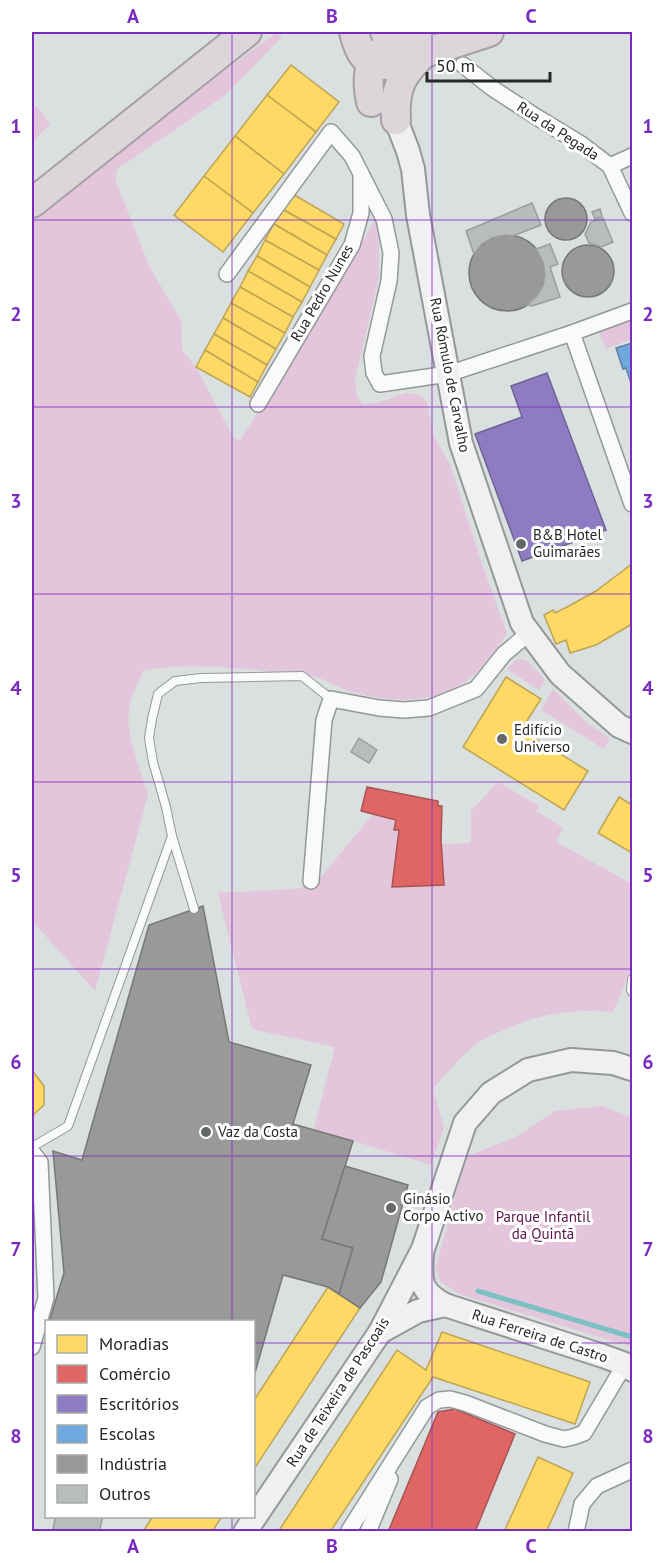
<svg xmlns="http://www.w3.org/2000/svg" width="664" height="1563" font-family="'PT Sans',sans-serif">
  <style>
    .green { fill: #e3c6db }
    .homes { fill: #ffd966; stroke: #bea453; stroke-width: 1.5 }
    .shops { fill: #e06666; stroke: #a85353; stroke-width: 1.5 }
    .offices { fill: #8e7cc3; stroke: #6e6394; stroke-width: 1.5 }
    .schools { fill: #6fa8dc; stroke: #5982a6; stroke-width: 1.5 }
    .industry { fill: #999; stroke: #767777; stroke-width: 1.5 }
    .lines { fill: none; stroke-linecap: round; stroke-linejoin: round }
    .stream { stroke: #7cc1c1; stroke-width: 5 }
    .building { fill: #b8bcbc; stroke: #9a9e9e; stroke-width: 1.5 }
    .lane-casing { stroke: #949898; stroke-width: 10 }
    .street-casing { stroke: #949898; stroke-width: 18 }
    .secondary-casing { stroke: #949898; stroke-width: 26 }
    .highway-casing { stroke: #a5a0a5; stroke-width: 32 }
    .lane { stroke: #f9fafa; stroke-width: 8 }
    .street { stroke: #f9fafa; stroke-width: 15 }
    .secondary { stroke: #f0eff1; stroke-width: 22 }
    .highway { stroke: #dcd5da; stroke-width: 28 }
    .grid { fill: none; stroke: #7b2cbf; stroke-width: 1.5; stroke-opacity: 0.55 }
    .poi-dot { fill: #646868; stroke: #fff; stroke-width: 2 }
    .labels { text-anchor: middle; stroke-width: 6; stroke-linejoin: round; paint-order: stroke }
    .street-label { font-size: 15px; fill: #252828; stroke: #fff }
    .poi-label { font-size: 15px; fill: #252828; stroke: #fff; text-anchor: start }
    .park-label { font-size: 15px; fill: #5a144a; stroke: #fff }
    .neatline { fill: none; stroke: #7b2cbf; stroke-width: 2 }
    .grid-label { font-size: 20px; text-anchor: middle; font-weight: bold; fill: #7b2cbf }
  </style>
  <rect width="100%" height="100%" fill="#dadfdf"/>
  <g class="green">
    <path d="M277 33 282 37 224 96 117 169 115 179 150 268 181 320 182 350 196 367 233 437 240 441 376 219 379 233V278L355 379 357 397 363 404 380 402 406 393 420 395 427 402 434 437 450 464 482 564 507 633C497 648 486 664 473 676 439 706 387 703 346 690 335 686 324 678 312 676 299 673 284 673 271 671 232 668 181 662 143 671L130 701 128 721 132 745 148 795 95 991 34 923 32 924V219L189 95Z"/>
    <polygon points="37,106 50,124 32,142 32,110"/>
    <polygon points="632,301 632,339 606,349 593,317"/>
    <polygon points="523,659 529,662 545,680 539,690 507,669 516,660"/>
    <polygon points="553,689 586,722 610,739 604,749 541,710"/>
    <path d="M498 782 539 806 536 811 563 828 556 842 632 884V966L613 1012C572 1009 541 1013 504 1030 497 1033 489 1036 482 1040 463 1053 448 1072 433 1089L444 1127 431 1165 314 1129 335 1047 252 1029 218 893 297 889 317 882 373 814 396 820 394 829 399 830 392 887 444 885 441 844 471 843V811Z"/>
    <polygon points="602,1106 632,1118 632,1347 459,1294 440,1281 436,1268 465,1157 514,1138 555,1111"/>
  </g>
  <g class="homes">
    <polygon points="291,65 339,102 316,132 267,95"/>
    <polygon points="267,95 316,132 284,174 235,136"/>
    <polygon points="235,136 284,174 253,213 204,176"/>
    <polygon points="204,176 253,213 223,252 174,215"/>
    <polygon points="291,193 344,224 336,239 282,209"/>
    <polygon points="282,209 336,239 327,255 274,224"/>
    <polygon points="274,224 327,255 319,270 265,240"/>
    <polygon points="265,240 319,270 310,287 257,256"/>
    <polygon points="257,256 310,287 302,302 248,271"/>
    <polygon points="248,271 302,302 293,317 240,287"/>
    <polygon points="240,287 293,317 285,333 231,303"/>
    <polygon points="231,303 285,333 276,349 223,318"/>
    <polygon points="223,318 276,349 267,365 214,334"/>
    <polygon points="214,334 267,365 258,382 205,350"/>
    <polygon points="205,350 258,382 250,397 196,367"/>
    <polygon points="632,564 632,624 596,645 570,653 566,640 556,644 544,615 553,610 555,613 567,607 596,591"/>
    <polygon points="506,677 541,699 521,730 588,771 564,810 463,747"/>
    <polygon points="619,797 632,805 632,853 598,833"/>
    <polygon points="32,1070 44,1086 44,1105 32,1116"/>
    <polygon points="328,1287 360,1308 254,1469 254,1400"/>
    <polygon points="442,1332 590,1382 575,1424 433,1377 330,1532 278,1532 397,1350 426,1370"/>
    <polygon points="538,1457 573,1473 546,1532 504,1532"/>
    <polygon points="153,1516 222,1516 212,1532 143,1532"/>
  </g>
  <g class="shops">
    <polygon points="367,787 438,801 438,806 442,806 441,840 444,885 392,887 399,830 394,830 396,820 361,811"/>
    <polygon points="455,1409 515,1434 475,1532 388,1532 438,1412"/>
  </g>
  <polygon class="offices" points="547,373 606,530 522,561 475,434 522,417 511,386"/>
  <polygon class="schools" points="632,343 632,386 626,368 623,369 616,348"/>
  <g class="industry">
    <circle cx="566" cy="219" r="21"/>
    <circle cx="507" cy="273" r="38"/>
    <circle cx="588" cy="271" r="26"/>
    <polygon points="203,906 229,1042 311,1065 293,1124 353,1141 322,1239 353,1248 339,1294 328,1287 283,1275 254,1376 254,1322 49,1322 64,1273 53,1151 82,1160 149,925"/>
    <polygon points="345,1166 408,1185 381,1282 360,1308 339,1294 353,1248 322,1239"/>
  </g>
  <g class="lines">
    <polyline class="stream" points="478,1291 632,1337"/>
  </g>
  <g class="building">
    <polygon points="532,203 541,225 513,236 505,235 492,238 482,244 474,254 466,231"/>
    <polygon points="600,209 602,216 595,219 592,212"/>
    <polygon points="603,218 613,242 601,247 589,243 585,234 591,222"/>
    <polygon points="550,244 558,264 550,267 560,297 532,306 527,305 536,297 543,286 545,274 543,262 536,249"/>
    <polygon points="359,738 377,750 369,763 351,752"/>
    <polygon points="56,1516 103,1516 99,1532 52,1532"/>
  </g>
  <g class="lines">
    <defs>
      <g id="lane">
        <polyline points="172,836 194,909"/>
        <polyline points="632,979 631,990 632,992"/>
        <polyline points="32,1147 68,1126 172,836 166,807 153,762 149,738 152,719 158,694 175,681 201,678 302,676 331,699"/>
      </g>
      <g id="street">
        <polyline points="463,65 492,88 535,116 581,144 610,166 632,213"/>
        <polyline points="610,166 632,156"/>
        <polyline points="227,274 331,132 352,156 384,219 391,253 389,281 372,356 374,373 380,384 448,374 572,333 632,311"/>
        <polyline points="572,333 632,504"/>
        <polyline points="258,404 352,245 361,213 361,177"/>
        <polyline points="311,881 324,720 331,699 379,708 404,710 429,708 476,689 504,654 529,633"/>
        <polyline points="32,1152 40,1162 46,1298 32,1347"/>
        <polyline points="348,1532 427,1407 439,1400 450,1399 465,1403 545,1434 564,1439 573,1437 584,1433 625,1364"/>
        <polyline points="368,1532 390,1479"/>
        <polyline points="576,1532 582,1504 597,1486 632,1470"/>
      </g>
      <g id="secondary">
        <polyline points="390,104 408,151 413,169 418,215 461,443 522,623 560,674 619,726 632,732"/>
        <path d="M422 1253C421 1281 418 1290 445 1305L603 1356 625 1364 632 1370"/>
        <polyline points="380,1332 418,1311 445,1305"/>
        <polyline points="245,1532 380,1332 423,1249 465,1123 491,1093 528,1070 571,1060 613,1063 632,1069"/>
      </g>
      <g id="highway">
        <path d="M354 32C359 52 364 65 388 65L489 32"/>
        <polyline points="385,32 399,36 420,37"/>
        <path d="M371 102C367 83 366 63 383 50"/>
        <path d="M396 120C394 88 401 75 424 53"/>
        <polyline points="32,203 247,32"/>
      </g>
    </defs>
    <use href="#lane" class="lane-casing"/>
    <use href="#street" class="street-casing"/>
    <use href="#secondary" class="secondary-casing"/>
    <use href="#highway" class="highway-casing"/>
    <use href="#lane" class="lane"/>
    <use href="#street" class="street"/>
    <use href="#secondary" class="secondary"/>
    <use href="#highway" class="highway"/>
  </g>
  <path class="grid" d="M232 32V1322M432 32V1532M32 220H632M32 407H632M32 594H632M32 782H632M32 969H632M32 1156H632M32 1343H46M254 1343H632M232 1516V1532"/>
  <g class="poi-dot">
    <circle cx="521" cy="544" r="6"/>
    <circle cx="502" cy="739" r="6"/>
    <circle cx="206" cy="1132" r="6"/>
    <circle cx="391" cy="1208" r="6"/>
  </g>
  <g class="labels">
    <g class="street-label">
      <text transform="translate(558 131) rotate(33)" y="5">Rua da Pegada</text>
      <text transform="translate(322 293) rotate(-60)" y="5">Rua Pedro Nunes</text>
      <text transform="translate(450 375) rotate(79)" y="5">Rua Rómulo de Carvalho</text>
      <text transform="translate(540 1336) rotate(18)" y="5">Rua Ferreira de Castro</text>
      <text transform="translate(338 1392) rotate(-57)" y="5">Rua de Teixeira de Pascoais</text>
    </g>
    <g class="poi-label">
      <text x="533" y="540">B&amp;B Hotel<tspan x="533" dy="17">Guimarães</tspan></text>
      <text x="514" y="735">Edifício<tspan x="514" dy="17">Universo</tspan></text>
      <text x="218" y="1137">Vaz da Costa</text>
      <text x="403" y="1204">Ginásio<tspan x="403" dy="17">Corpo Activo</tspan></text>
    </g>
    <g class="park-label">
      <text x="543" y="1222">Parque Infantil<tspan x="543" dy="17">da Quintã</tspan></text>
    </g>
  </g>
  <rect width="664" height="1563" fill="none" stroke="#ffffff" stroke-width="66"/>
  <rect x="45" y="1320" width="210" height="198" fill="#ffffff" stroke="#a8a9a9" stroke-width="1.5"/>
  <rect x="57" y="1335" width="30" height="18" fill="#ffd966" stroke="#a8a9a9" stroke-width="1.5"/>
  <text x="99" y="1350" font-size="18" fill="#252828">Moradias</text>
  <rect x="57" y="1365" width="30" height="18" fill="#e06666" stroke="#a8a9a9" stroke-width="1.5"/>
  <text x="99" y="1380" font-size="18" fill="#252828">Comércio</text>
  <rect x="57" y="1395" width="30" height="18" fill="#8e7cc3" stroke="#a8a9a9" stroke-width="1.5"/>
  <text x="99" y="1410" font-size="18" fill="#252828">Escritórios</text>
  <rect x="57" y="1425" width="30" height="18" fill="#6fa8dc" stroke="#a8a9a9" stroke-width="1.5"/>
  <text x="99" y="1440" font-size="18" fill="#252828">Escolas</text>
  <rect x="57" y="1455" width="30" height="18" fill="#999999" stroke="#a8a9a9" stroke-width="1.5"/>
  <text x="99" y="1470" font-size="18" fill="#252828">Indústria</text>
  <rect x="57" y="1485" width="30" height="18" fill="#b8bcbc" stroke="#a8a9a9" stroke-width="1.5"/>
  <text x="99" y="1500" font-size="18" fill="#252828">Outros</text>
  <path d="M427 72v9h123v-9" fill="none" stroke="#252828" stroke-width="3"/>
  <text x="436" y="72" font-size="18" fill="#252828" stroke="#ffffff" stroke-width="4.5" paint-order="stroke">50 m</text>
  <rect x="33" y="33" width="598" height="1497" class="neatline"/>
  <g class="grid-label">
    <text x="133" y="23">A</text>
    <text x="332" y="23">B</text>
    <text x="531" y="23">C</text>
    <text x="16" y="133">1</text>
    <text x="648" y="133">1</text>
    <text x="16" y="321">2</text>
    <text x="648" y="321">2</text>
    <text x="16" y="508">3</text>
    <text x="648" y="508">3</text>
    <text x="16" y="695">4</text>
    <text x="648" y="695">4</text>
    <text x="16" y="882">5</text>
    <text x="648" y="882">5</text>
    <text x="16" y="1069">6</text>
    <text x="648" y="1069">6</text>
    <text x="16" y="1256">7</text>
    <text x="648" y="1256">7</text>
    <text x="16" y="1443">8</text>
    <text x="648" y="1443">8</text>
    <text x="133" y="1553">A</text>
    <text x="332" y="1553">B</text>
    <text x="531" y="1553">C</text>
  </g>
</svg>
